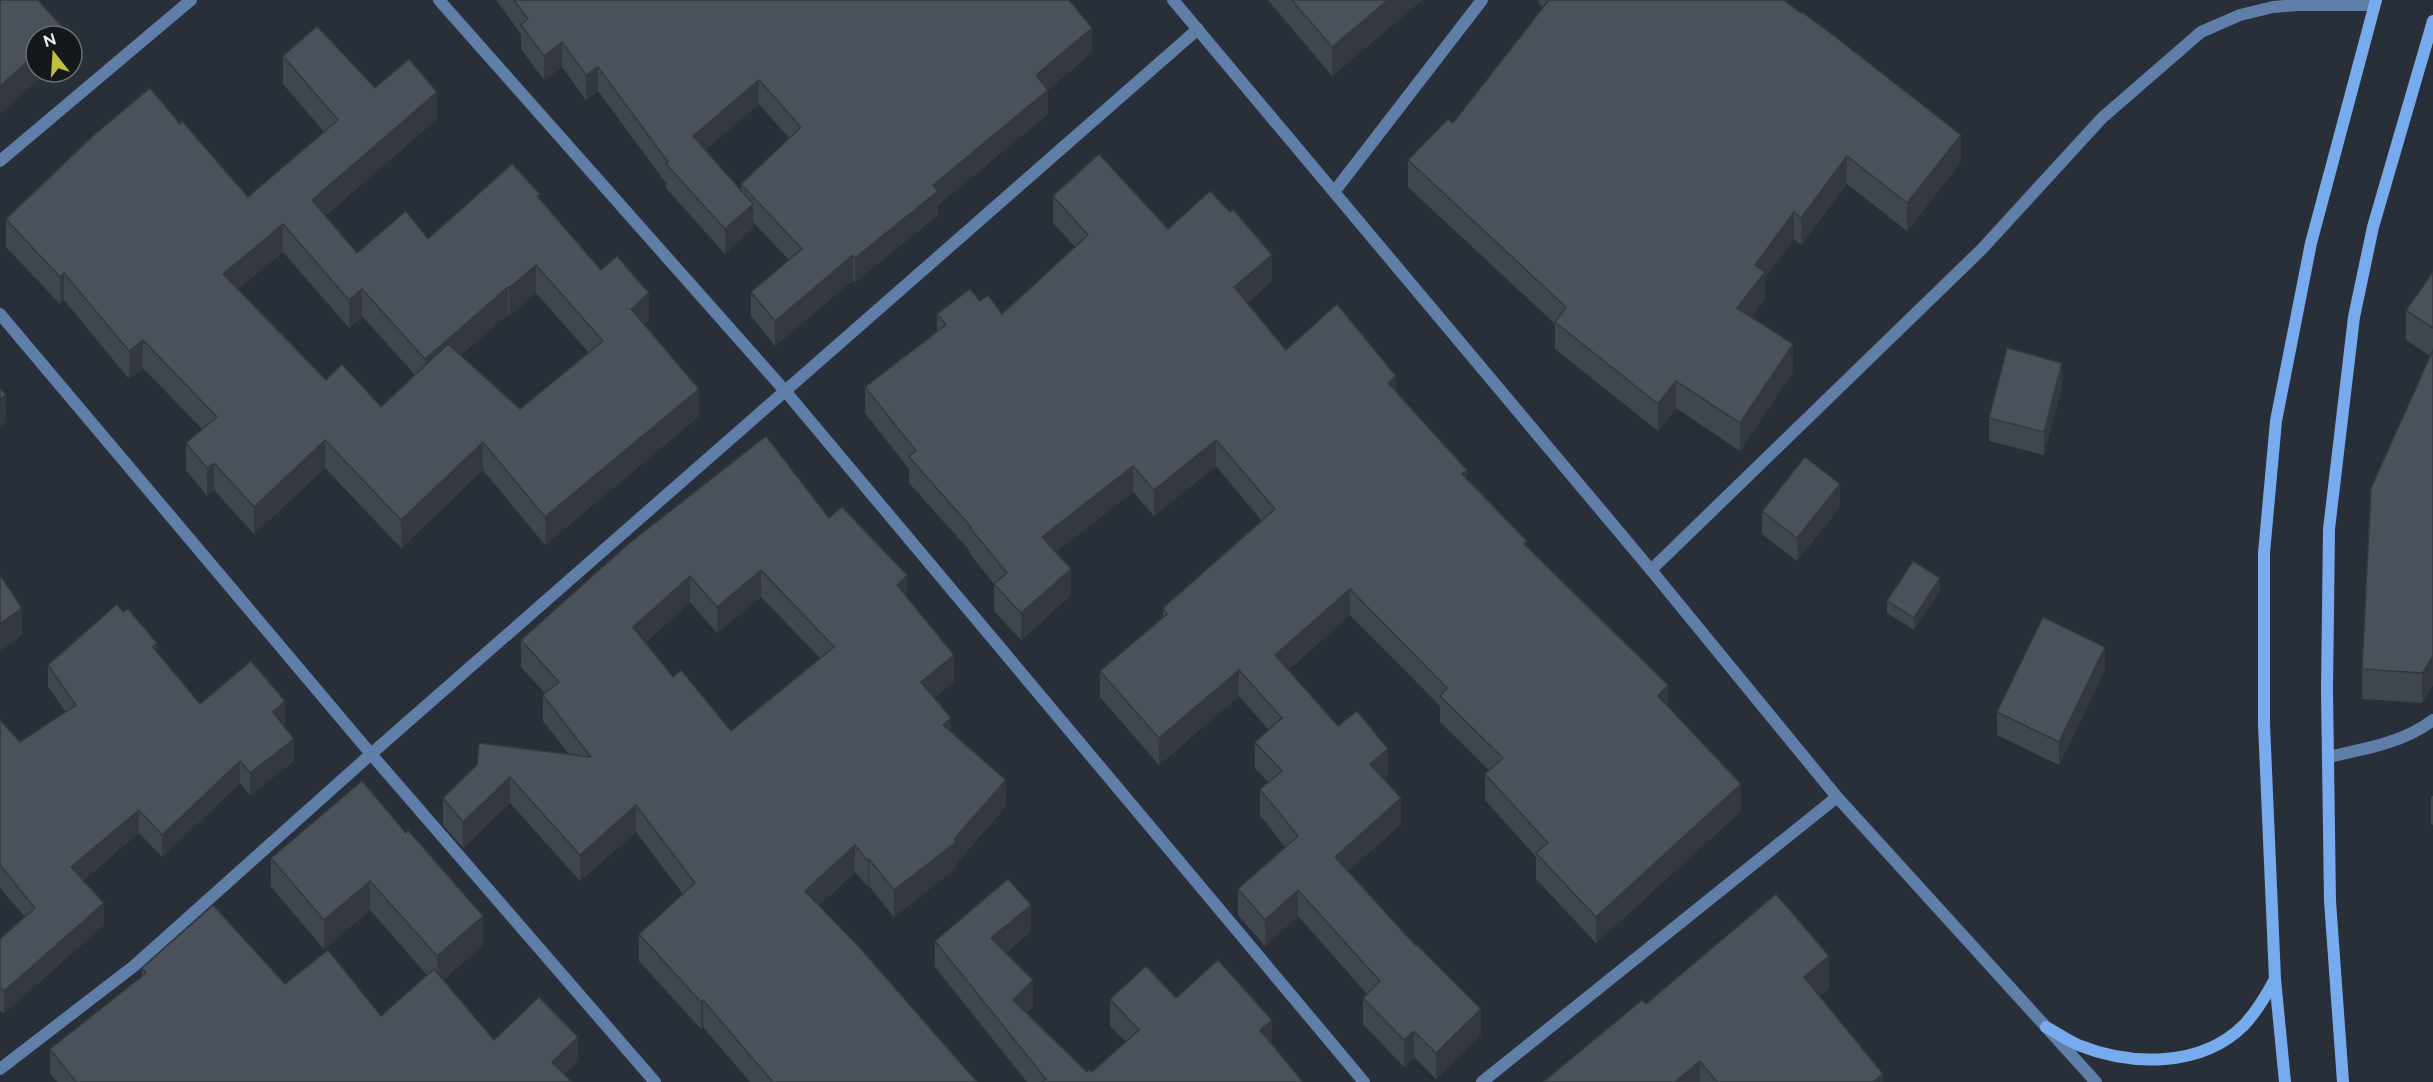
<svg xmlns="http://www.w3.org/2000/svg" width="2433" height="1082" font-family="Raleway,sans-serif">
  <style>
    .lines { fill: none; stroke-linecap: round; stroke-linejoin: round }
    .minor { stroke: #5f7ea8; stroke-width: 12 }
    .tertiary { stroke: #5f7ea8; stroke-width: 12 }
    .secondary { stroke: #78abee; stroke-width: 12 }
    .wall { fill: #40464e; fill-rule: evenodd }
    .shaded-wall { fill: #343940 }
    .building { fill: #4a515b; stroke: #343940; stroke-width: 1.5; fill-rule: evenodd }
  </style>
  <rect width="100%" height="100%" fill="#282f38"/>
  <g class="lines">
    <g class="minor">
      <polyline points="439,0 786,392 1364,1082"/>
      <polyline points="0,161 191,0"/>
      <polyline points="1334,192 1482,0"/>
      <polyline points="0,314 371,754 655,1082"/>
      <polyline points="1651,570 1982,249 2102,118 2201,32 2240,15 2273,7 2297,5 2374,5"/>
      <path d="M2328 757C2364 749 2403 743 2433 720"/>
      <polyline points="0,1069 134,966 371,754 1198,29"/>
      <polyline points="1482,1082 1837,797"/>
    </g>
    <polyline class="tertiary" points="1173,0 1651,570 1837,797 2096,1082"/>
    <g class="secondary">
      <path d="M2046 1027C2057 1033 2067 1040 2078 1045 2131 1066 2201 1068 2244 1025 2257 1011 2266 996 2275 979"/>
      <polyline points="2285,1082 2275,979 2264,724 2264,553 2276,421 2311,243 2376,0"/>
      <polyline points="2343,1082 2330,901 2327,690 2329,529 2354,317 2373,227 2433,21"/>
    </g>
  </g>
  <g class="wall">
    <path d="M496 0H1069L1092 52 1048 90V114L938 205V215L855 282 853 280 775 346 751 316V292L789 260 753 222V228L725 254 666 188V183L598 91 586 100 562 67 544 80 521 49V34ZM759 104 789 138 741 184V190L705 150Z"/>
    <polygon points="1268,0 1422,0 1332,76"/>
    <polygon points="1539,0 1784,0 1961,162 1907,231 1847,184 1801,245 1794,239 1765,278 1765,299 1751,317 1793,372 1740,451 1676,408 1658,431 1555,349 1555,324 1408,187 1408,160 1453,123 1543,7 1539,4"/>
    <path d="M283 56 375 88 437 119 325 216 357 253 428 239 540 200 601 270 649 320 644 325 699 416 545 545 483 470 401 548 325 468 254 534 214 490 207 496 186 470V443L202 429 143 368 129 379 64 300 60 304 6 247V219L180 124 248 197 324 132 283 84ZM283 252 349 328 362 316 415 375 381 407 326 380 238 289ZM536 293 589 353 520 409 460 356 508 314 509 316Z"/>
    <polygon points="1053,196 1168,229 1272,281 1247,303 1286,350 1396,392 1467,479 1668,707 1741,811 1596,943 1536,879 1536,857 1485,800 1485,774 1489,770 1440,722 1440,706 1350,615 1288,670 1338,726 1388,775 1384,779 1401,824 1348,871 1481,1035 1436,1079 1414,1057 1404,1067 1363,1024 1363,998 1367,994 1298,916 1265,946 1238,915 1238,889 1285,847 1260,815 1260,789 1268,782 1255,768 1255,742 1269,730 1239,696 1159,765 1100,697 1100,671 1163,618 1163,608 1262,521 1216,466 1154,516 1133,492 1056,552 1071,595 1021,640 994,611 994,584 970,554 970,551 909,483 909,469 865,413 865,387 937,331 937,314 980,301 1002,314 1075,247 1053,223"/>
    <polygon points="2433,272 2433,685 2422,703 2362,699 2362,669 2430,356 2406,340 2406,310"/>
    <polygon points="2062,386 2044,455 1989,441 1989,418"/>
    <polygon points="1840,507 1797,561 1762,534 1762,511"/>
    <path d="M829 518 907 598 954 681 934 698 951 732 1006 806 956 864V868L894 917 869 886 868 887 855 872 819 905 977 1082H750L703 1027 701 1029 639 961V934L683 894 636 832 580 881 510 803 463 848 443 825V798L569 754 543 721V695L545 693 521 667V640ZM761 597 820 658 731 731 673 677 646 642 690 602 717 633Z"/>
    <polygon points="1940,590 1914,630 1887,613 1887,601"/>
    <polygon points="123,612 200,704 285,724 283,725 294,761 250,795 240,783 162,857 139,833 83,880 104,925 4,1013 0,1011 0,939 25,917 0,888 0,720 20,742 66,712 48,687 48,665"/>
    <polygon points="2105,670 2059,765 1997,735 1997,712"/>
    <polygon points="362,781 483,945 443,980 494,1040 578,1061 564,1074 572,1082 57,1082 50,1073 50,1049 142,976 142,968 285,984 381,1016 427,975 370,910 324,949 271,887 271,858"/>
    <polygon points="2431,796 2433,796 2433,825 2431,824"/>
    <polygon points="1031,931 1006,953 1033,1006 1026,1013 1087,1072 1092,1072 1126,1042 1110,1026 1110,999 1176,998 1272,1044 1303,1082 1027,1082 935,967 935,941"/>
    <polygon points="1829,989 1820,996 1883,1082 1543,1082 1646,1004"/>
  </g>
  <g class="shaded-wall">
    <polygon points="1388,0 1422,0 1332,76 1332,47"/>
    <polygon points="1092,28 1092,52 1036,100 1036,75"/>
    <polygon points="64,29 64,36 56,36"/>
    <polygon points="562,42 562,67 544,80 544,56"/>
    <polygon points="36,54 36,72 47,72 0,114 0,86"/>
    <polygon points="598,67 598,91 586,100 586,75"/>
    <polygon points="759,80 759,104 693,160 693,136"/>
    <polygon points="1048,90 1048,114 938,205 938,215 855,282 855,258 933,185"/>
    <polygon points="437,92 437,119 312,227 312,200"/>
    <polygon points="1961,135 1961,162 1907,231 1907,203"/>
    <polygon points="1847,156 1847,184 1801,245 1801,218"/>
    <polygon points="753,204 753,228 725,254 725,229"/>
    <polygon points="1794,212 1794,239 1765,278 1765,299 1737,335 1737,308 1755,265"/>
    <polygon points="283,224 283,252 223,301 223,274"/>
    <polygon points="853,255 853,280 775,346 775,321"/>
    <polygon points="1272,255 1272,281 1234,314 1234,287"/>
    <polygon points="536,265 536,293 509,316 509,288"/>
    <polygon points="64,273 64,300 60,304 60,277"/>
    <polygon points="508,287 508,314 425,387 425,359"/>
    <polygon points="362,289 362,316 349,328 349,300"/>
    <polygon points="649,293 649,320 631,337 631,309"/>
    <polygon points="143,340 143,368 129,379 129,351"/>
    <polygon points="1793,344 1793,372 1740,451 1740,423"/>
    <polygon points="2062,363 2062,386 2044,455 2044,432"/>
    <polygon points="1396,376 1396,402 1388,383"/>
    <polygon points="1676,381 1676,408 1658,431 1658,404"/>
    <polygon points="699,389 699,416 545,545 545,517"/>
    <polygon points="6,395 6,422 0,427 0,400"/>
    <polygon points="325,440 325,468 254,534 254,507"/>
    <polygon points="1216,440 1216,466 1154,516 1154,490"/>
    <polygon points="483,442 483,470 401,548 401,520"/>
    <polygon points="214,463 214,490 207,496 207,468"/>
    <polygon points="1133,466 1133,492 1042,563 1042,537"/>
    <polygon points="1467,470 1467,496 1462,474"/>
    <polygon points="1840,484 1840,507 1797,561 1797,538"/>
    <polygon points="1071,569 1071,595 1021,640 1021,613"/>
    <polygon points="761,570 761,597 717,633 717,607"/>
    <polygon points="907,575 907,601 897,585"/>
    <polygon points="690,576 690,602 633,653 633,627"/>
    <polygon points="1940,578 1940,590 1914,630 1914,618"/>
    <polygon points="1350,589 1350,615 1275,682 1275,655"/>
    <polygon points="22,608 22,635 0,651 0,624"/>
    <polygon points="157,643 157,666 153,647"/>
    <polygon points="2105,647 2105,670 2059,765 2059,742"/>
    <polygon points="954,655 954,681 921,708 921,682"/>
    <polygon points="2433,656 2433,685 2422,703 2422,673"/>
    <polygon points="1239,670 1239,696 1159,765 1159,738"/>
    <polygon points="1668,685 1668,712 1658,696"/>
    <polygon points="285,701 285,724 273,734 273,712"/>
    <polygon points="951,718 951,744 943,725"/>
    <polygon points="294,739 294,761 250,795 250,773"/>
    <polygon points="1388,749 1388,775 1370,790 1370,764"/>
    <polygon points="240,761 240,783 162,857 162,835"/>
    <polygon points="510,777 510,803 463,848 463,822"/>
    <polygon points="1006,780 1006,806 956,864 956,868 894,917 894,890 954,839"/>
    <polygon points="1741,784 1741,811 1596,943 1596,917"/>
    <polygon points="1401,798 1401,824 1335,883 1335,857"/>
    <polygon points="636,805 636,832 580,881 580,855"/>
    <polygon points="139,810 139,833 71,889 71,867"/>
    <polygon points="855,845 855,872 805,917 805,891"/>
    <polygon points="869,859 869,886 868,887 868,861"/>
    <polygon points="370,881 370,910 324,949 324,920"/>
    <polygon points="1298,890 1298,916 1265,946 1265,920"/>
    <polygon points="104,903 104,925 4,1013 4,991"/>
    <polygon points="1031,905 1031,931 991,965 991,938"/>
    <polygon points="483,916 483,945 437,986 437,956"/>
    <polygon points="1829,956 1829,989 1804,1009 1804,977"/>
    <polygon points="1033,980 1033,1006 1013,1026 1013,1000"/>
    <polygon points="703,1000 703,1027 701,1029 701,1002"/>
    <polygon points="1481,1009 1481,1035 1436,1079 1436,1053"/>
    <polygon points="1272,1020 1272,1046 1260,1030"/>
    <polygon points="1414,1031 1414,1057 1404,1067 1404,1040"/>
    <polygon points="578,1037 578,1061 556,1082 552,1062"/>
    <polygon points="1700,1061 1700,1082 1675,1082"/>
    <polygon points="1883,1074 1883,1082 1873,1082"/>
  </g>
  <g class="building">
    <polygon points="0,0 38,0 64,29 56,36 36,36 36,54 0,86"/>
    <polygon points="514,0 1069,0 1092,28 1036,75 1048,90 933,185 938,191 855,258 853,255 775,321 751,292 802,249 741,184 801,127 759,80 693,136 753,204 725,229 666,164 668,162 598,67 586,75 562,42 544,56 521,25 528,19"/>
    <polygon points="1292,0 1388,0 1332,47"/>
    <polygon points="1549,0 1784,0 1801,13 1802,12 1837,38 1961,135 1907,203 1847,156 1801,218 1794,212 1755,265 1765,272 1737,308 1793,344 1740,423 1676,381 1658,404 1555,322 1566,307 1408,160 1448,119 1453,123"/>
    <path d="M317 26 375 88 409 59 437 92 312 200 357 253 406 211 428 239 512 164 540 194 537 196 601 270 617 256 649 293 631 309 699 389 545 517 483 442 401 520 325 440 254 507 214 463 207 468 186 443 217 417 143 340 129 351 64 273 60 277 6 219 95 134 150 88 180 124 182 121 248 197 338 120 283 56ZM283 224 349 300 362 289 425 359 508 287 509 288 536 265 603 341 520 409 448 344 381 407 342 364 326 380 223 274Z"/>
    <polygon points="1099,154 1168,229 1210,191 1230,212 1233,209 1272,255 1234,287 1286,350 1337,304 1396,376 1388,383 1467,470 1462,474 1527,541 1524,544 1668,685 1658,696 1741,784 1596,917 1536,853 1548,843 1485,774 1503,758 1440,696 1447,688 1350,589 1275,655 1338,726 1357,711 1388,749 1370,764 1401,798 1335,857 1416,946 1417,945 1481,1009 1436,1053 1414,1031 1404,1040 1363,998 1380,981 1298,890 1265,920 1238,889 1298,836 1260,789 1282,771 1255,742 1282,718 1239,670 1159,738 1100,671 1167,614 1163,608 1275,509 1216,440 1154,490 1133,466 1042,537 1071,569 1021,613 994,584 1007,573 970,528 971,527 909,457 916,451 865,387 946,325 937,314 970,289 980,301 988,295 1002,314 1088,235 1053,196"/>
    <polygon points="2433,272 2433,328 2406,310"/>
    <polygon points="2007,348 2062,363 2044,432 1989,418"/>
    <polygon points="2433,350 2433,656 2422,673 2362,669 2371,488"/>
    <polygon points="0,388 6,395 0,400"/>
    <path d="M766 436 829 518 842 507 907 575 897 585 954 655 921 682 951 718 943 725 1006 780 954 839 956 842 894 890 869 859 868 861 855 845 805 891 861 949 977 1082H770L772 1081 703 1000 701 1002 639 934 695 883 636 805 580 855 510 777 463 822 443 798 477 765 479 743 591 757 543 695 559 682 521 640 627 545ZM761 570 834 647 731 731 681 670 673 677 633 627 690 576 717 607Z"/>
    <polygon points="1805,457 1840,484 1797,538 1762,511"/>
    <polygon points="1913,561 1940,578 1914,618 1887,601"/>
    <polygon points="0,575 22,608 0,624"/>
    <polygon points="117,604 123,612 128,609 157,643 153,647 200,704 251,661 285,701 273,712 294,739 250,773 240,761 162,835 139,810 71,867 104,903 4,991 0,988 0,939 35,908 0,865 0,720 20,742 76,705 48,665"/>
    <polygon points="2043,617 2105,647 2059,742 1997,712"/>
    <polygon points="362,781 406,833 408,830 483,916 437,956 370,881 324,920 271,858"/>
    <polygon points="1008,879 1031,905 991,938 1033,980 1013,1000 1087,1072 1089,1070 1092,1072 1139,1030 1110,999 1146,966 1176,998 1218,960 1272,1020 1260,1030 1303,1082 1042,1082 1046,1079 935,941"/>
    <polygon points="1776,894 1829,956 1804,977 1883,1074 1873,1082 1717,1082 1700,1061 1675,1082 1543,1082 1642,1000 1646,1004"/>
    <polygon points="213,905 285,984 328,950 381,1016 434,969 494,1040 539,997 578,1037 552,1062 572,1082 76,1082 50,1049 146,973 142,968"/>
  </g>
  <g transform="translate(54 54) rotate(343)"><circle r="28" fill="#14171b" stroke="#696d72" stroke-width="1.5"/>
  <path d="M0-4.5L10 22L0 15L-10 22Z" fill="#bdbf43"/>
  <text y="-9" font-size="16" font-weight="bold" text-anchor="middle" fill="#e9eef4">N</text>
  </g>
</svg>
